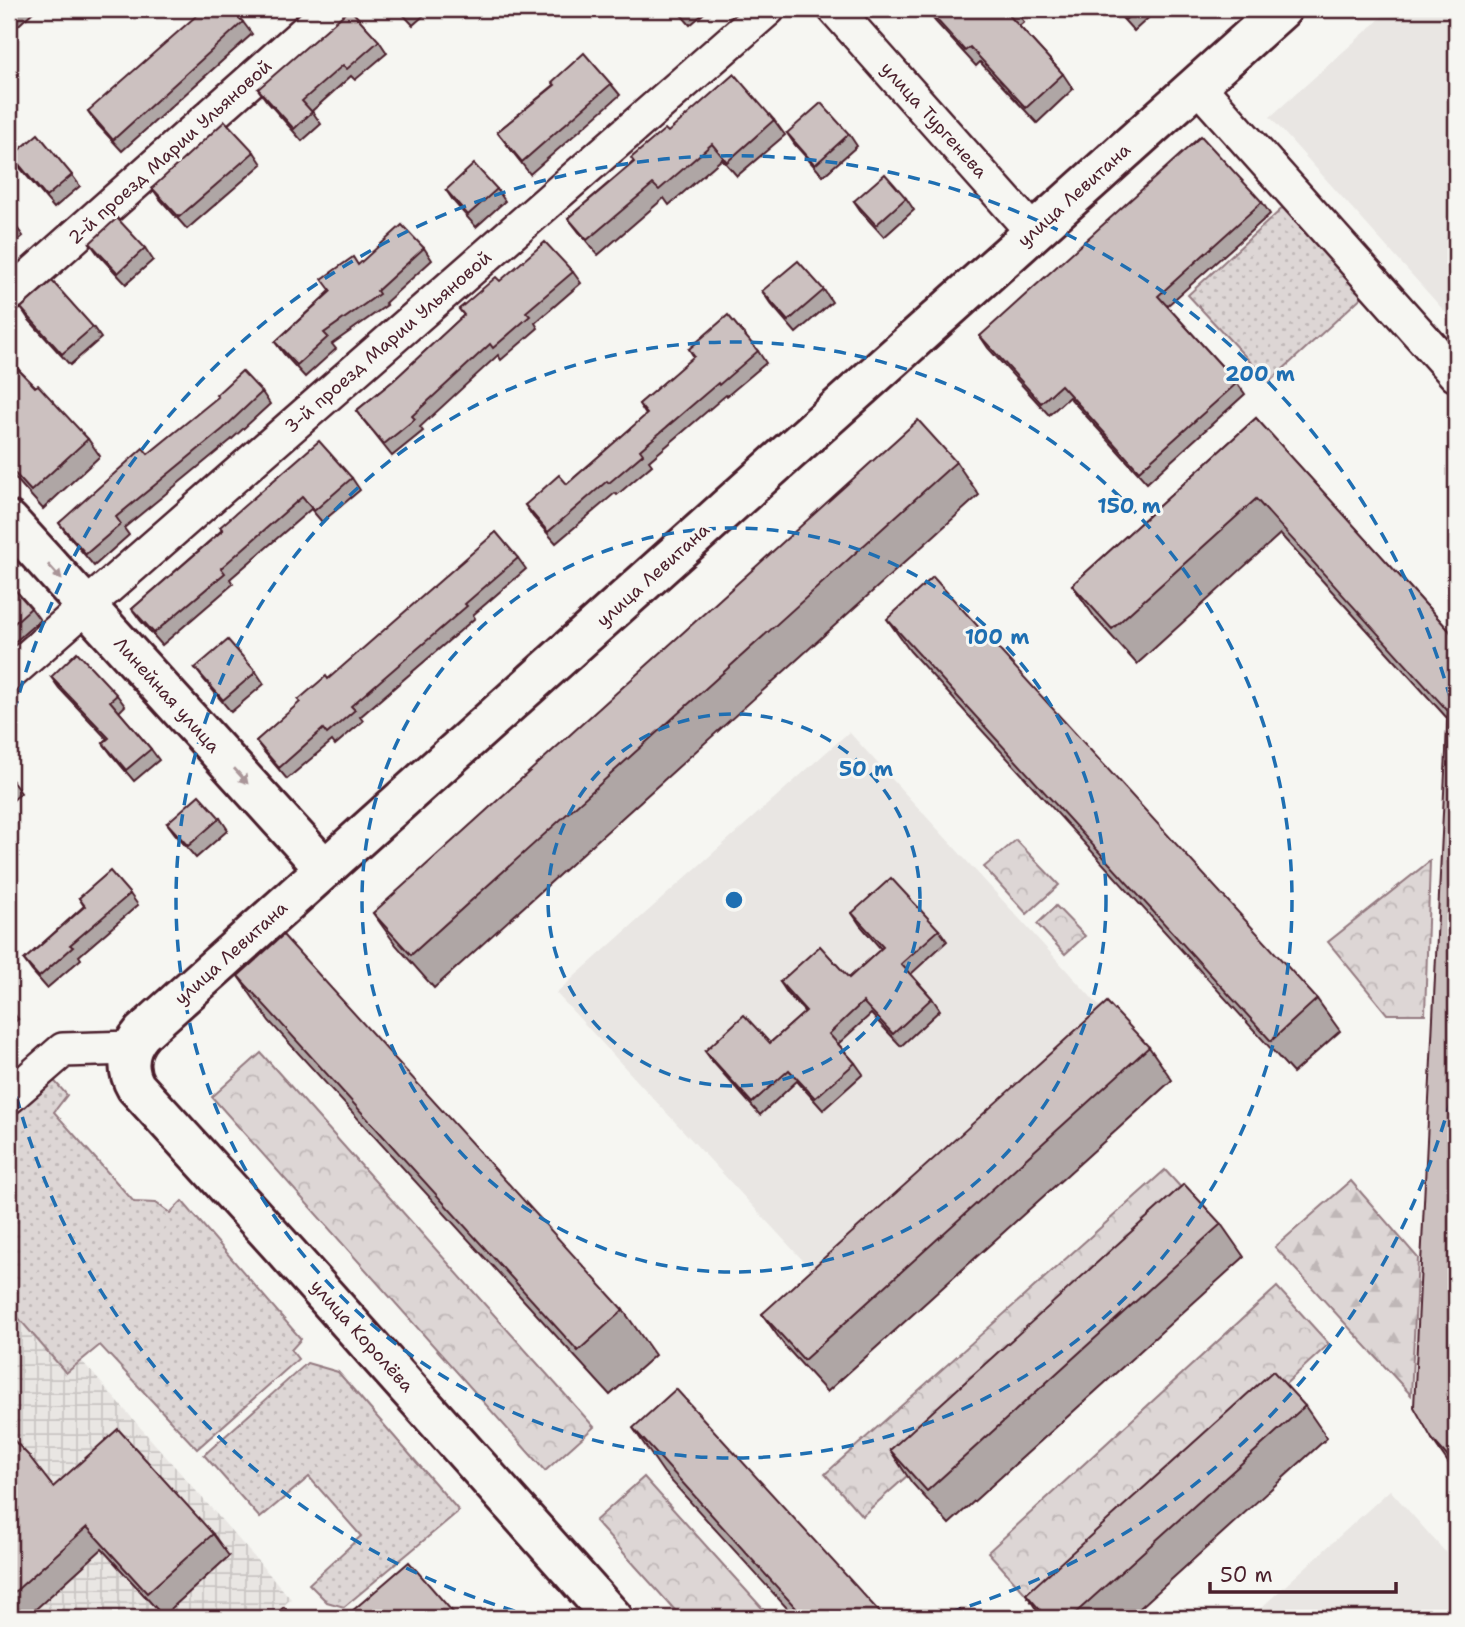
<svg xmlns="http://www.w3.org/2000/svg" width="1465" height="1627" font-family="'Shantell Sans',sans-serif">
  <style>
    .built { fill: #e9e6e3 }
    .industrial { fill: url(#industrial-grid) }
    .grass { fill: url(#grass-dots); stroke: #947a80; stroke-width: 2 }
    .forest { fill: url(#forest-firs); stroke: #947a80; stroke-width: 2 }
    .park { fill: url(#park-crowns); stroke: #947a80; stroke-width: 2 }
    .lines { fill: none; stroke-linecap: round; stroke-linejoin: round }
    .minor-casing { stroke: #4a1f2b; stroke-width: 38 }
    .major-casing { stroke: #4a1f2b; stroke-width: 44 }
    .minor { stroke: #f6f6f2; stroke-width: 33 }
    .major { stroke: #f6f6f2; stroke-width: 38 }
    .wall { fill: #afa6a5; stroke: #4a1f2b; stroke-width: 2 }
    .building { fill: #ccc1c0; stroke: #4a1f2b; stroke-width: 2 }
    .oneway { fill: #a99598 }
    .ring { fill: none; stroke: #1f6fb2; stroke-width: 3.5; stroke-dasharray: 12 9 }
    .labels { text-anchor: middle; stroke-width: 6; stroke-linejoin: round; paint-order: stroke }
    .street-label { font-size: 18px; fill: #4a1f2b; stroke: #f6f6f2 }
    .centre { fill: #1f6fb2; stroke: #f6f6f2; stroke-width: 3.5 }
    .ring-label { font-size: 21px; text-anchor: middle; font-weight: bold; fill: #1f6fb2; stroke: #f6f6f2; stroke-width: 6; stroke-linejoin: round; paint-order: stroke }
  </style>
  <defs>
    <pattern id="industrial-grid" width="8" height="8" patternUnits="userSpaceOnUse" patternTransform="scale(1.75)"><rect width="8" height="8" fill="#e9e6e3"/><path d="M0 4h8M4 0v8" fill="none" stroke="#c9c5c3"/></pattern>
    <pattern id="grass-dots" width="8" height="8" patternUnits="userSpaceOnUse" patternTransform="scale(1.75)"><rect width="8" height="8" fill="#ddd6d5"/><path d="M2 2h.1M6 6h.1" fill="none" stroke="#bfb7b7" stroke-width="1.8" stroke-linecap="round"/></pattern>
    <pattern id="forest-firs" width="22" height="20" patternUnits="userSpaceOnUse" patternTransform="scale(1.75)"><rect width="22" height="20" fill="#ddd6d5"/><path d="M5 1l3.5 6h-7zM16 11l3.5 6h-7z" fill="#bfb7b7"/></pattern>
    <pattern id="park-crowns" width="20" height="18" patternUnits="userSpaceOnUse" patternTransform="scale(1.75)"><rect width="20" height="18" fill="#ddd6d5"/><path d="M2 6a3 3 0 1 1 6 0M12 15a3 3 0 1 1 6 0" fill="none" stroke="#bfb7b7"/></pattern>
  </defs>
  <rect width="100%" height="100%" fill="#f6f6f2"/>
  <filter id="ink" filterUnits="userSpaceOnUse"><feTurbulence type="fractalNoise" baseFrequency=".0143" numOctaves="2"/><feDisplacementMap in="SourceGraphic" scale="14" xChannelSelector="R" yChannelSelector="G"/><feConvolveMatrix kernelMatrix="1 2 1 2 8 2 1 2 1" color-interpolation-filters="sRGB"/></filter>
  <g filter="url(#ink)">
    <g class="built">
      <polygon points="1391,9 1456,9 1456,324 1270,117"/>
      <polygon points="849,732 1110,1018 821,1280 556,993"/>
      <polygon points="1390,1490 1456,1564 1456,1618 1250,1618"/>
    </g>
    <polygon class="industrial" points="9,1278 291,1599 270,1618 9,1618"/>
    <g class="grass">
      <polygon points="1299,193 1379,281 1269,382 1188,295"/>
      <polygon points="49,1075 67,1095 54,1112 134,1202 156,1203 170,1213 182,1201 301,1339 291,1350 298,1359 197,1449 100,1345 66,1373 9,1307 9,1110"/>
      <polygon points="307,1363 338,1372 459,1511 344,1607 327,1602 309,1584 361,1536 309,1477 260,1518 204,1455"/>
    </g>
    <polygon class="forest" points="1351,1181 1418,1258 1411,1395 1275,1247"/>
    <g class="park">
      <polygon points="1016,840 1059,885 1027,914 984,867"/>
      <polygon points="1430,861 1425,1014 1387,1014 1328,942"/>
      <polygon points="1056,906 1085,936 1065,954 1037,924"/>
      <polygon points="261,1053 594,1427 545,1471 212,1097"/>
      <polygon points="1165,1170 1203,1212 862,1516 825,1474"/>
      <polygon points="1277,1287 1329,1344 1040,1610 988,1552"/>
      <polygon points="644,1477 771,1618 682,1618 595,1521"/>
    </g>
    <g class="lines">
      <defs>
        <g id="minor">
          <polyline points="835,9 1033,232"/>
          <polyline points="1197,85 1456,375"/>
          <polyline points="9,295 331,9"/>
          <polyline points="9,674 768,9"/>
          <polyline points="9,1097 63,1050 132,1048"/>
        </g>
        <g id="major">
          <polyline points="9,521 325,869"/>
          <path d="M613 1618 289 1255 136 1087C125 1068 128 1049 142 1033L1282 9"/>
        </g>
      </defs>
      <use href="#minor" class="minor-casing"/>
      <use href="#major" class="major-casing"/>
      <use href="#minor" class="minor"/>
      <use href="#major" class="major"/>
    </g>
    <g class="wall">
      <polygon points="9,9 35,9 35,10 9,34"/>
      <polygon points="398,9 431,9 413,25"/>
      <polygon points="676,9 709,9 690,25"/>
      <polygon points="926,9 1015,9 1024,22 1019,26 1063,74 1073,89 1037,123 980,62 976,66 935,21"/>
      <polygon points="1114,9 1158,9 1134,31"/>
      <polygon points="243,22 252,34 122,151 96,123 88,111"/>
      <polygon points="379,41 387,53 355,80 351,76 312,111 321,124 302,141 266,100 258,89"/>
      <polygon points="611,84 620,95 530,174 497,132 554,85"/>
      <polygon points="774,120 785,135 737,176 722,159 669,205 664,198 598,255 579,232 568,218 668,132"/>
      <polygon points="787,133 849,134 857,146 823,176 795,145"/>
      <polygon points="254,152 262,164 187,229 160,199 152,188"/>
      <polygon points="12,156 72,175 80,186 54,208 20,168"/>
      <polygon points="497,189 505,201 476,227 454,202 446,190"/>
      <polygon points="906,198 914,210 884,237 862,213 854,201"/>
      <polygon points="1262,202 1270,214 1167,306 1237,383 1245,394 1147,483 1069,397 1049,415 988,348 980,336"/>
      <polygon points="9,217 23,236 9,248"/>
      <polygon points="90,243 145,248 153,260 126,284 98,254"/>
      <polygon points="424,248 432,260 385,303 387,305 332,344 336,349 305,377 284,354 275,342 358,265"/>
      <polygon points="573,272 581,283 535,323 538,328 501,360 498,355 420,427 423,431 392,456 356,411 393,381 464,315 459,309 500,281"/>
      <polygon points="824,290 832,302 796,333 770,303 762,291"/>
      <polygon points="21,308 93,327 101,338 70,365 29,320"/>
      <polygon points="689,349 758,351 766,363 727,396 726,395 649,461 652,465 617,495 615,493 556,543 533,517 525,505 567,484 646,415 639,404 694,357"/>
      <polygon points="9,360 88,439 100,456 43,509 9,471"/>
      <polygon points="262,392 270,404 231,440 124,528 129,535 94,566 67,534 59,523 148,454"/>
      <polygon points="1256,418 1456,638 1456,1474 1432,1439 1447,718 1280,534 1137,664 1096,619 1072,585"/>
      <polygon points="956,462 979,495 434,988 396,945 373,913"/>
      <polygon points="352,478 360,490 322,522 311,509 230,579 233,584 162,645 140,620 132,609 222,530 220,527"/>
      <polygon points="518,558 526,569 473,615 475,618 360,717 363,721 335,745 332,741 287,779 264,752 256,741 328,679"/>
      <polygon points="9,583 31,608 40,620 9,647"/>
      <polygon points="887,619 1317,999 1340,1031 1293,1073 910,651"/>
      <polygon points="195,668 256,672 264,684 231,712 204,680"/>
      <polygon points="51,677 117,695 125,706 119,712 151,749 159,760 134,781 111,754 103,743 107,739 59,688"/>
      <polygon points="9,777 21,793 9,804"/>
      <polygon points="220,818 228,830 196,858 175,834 167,823"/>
      <polygon points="130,894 138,905 79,956 81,959 47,988 32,971 24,960 84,906 79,898"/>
      <polygon points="852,913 939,930 947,941 911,974 932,998 940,1010 901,1046 871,1014 838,1044 855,1063 863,1074 823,1110 797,1081 760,1115 713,1062 705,1051 770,1043 805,1012 788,994 780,982 849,978 881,949 860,925"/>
      <polygon points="238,976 623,1310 655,1355 610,1395 269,1021"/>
      <polygon points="9,1007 18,1019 9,1027"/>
      <polygon points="1149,1047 1172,1080 827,1392 785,1346 762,1314"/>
      <polygon points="1221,1224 1244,1257 949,1524 912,1483 890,1450"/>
      <polygon points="1305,1406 1327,1438 1129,1618 1042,1618 1026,1594"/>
      <polygon points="633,1428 885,1618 796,1618 664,1473"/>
      <polygon points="9,1435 53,1487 213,1534 229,1556 163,1616 102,1549 26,1618 9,1618"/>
    </g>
    <g class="building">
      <polygon points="9,9 16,9 9,15"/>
      <polygon points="204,9 232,9 243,22 113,140 88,111"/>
      <polygon points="350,9 379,41 347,69 343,65 302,101 312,112 294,129 258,89"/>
      <polygon points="400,9 410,9 404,13"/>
      <polygon points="927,9 1012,9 1007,13 1063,74 1026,108 970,47 965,51"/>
      <polygon points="1117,9 1138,9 1126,19"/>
      <polygon points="584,53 611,84 522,162 497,132 555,85 552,82"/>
      <polygon points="734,74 774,120 727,162 712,144 659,190 653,184 587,240 568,218 634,162 631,158 665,129 668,132"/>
      <polygon points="821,103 849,134 815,165 787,133"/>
      <polygon points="225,121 254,152 179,217 152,188"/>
      <polygon points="38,134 72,175 46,197 12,156"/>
      <polygon points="1201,136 1262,202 1158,296 1237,383 1139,471 1061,385 1041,403 980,336"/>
      <polygon points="474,164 497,189 468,215 446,190"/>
      <polygon points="885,174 906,198 876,225 854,201"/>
      <polygon points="9,217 15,224 9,230"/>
      <polygon points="117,218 145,248 118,273 90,243"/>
      <polygon points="402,225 424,248 377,291 379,294 324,333 328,337 297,365 275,342 331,291 322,279 353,257 358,265"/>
      <polygon points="545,242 573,272 526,312 530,316 493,348 490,344 412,416 415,419 384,444 356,411 393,381 464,315 459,309 496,277 500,281"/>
      <polygon points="1456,246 1456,262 1448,253"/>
      <polygon points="798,261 824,290 788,321 762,291"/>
      <polygon points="52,281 93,327 62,354 21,308"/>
      <polygon points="728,315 758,351 719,385 718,383 640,450 643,454 609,483 607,481 548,532 525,505 559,475 567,484 647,414 639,404 694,356 689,349"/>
      <polygon points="9,360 35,387 38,385 88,439 31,491 9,467"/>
      <polygon points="242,371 262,392 223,429 116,517 121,524 86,554 59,523 143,448 148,454 218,397 216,395"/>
      <polygon points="1256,418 1456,638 1456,1466 1432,1439 1414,1407 1448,711 1256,499 1112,629 1072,585"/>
      <polygon points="918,420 956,462 411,955 373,913"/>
      <polygon points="319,441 352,478 314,511 302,497 221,568 225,573 154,633 132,609 223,530 220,527"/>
      <polygon points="496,532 518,558 465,604 467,606 351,706 355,710 327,734 323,729 279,768 256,741 300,702 298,700 326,676 328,679"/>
      <polygon points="933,577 1317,999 1271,1041 887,619"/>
      <polygon points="9,583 31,608 9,628"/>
      <polygon points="228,640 256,672 223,700 195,668"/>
      <polygon points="77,652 117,695 110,701 151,749 126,770 103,743 109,738 51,677"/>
      <polygon points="9,777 13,781 9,785"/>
      <polygon points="199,795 220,818 188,846 167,823"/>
      <polygon points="110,871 130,894 70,945 73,947 39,977 24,960 85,906 79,898"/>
      <polygon points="891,878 939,930 901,964 932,998 893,1034 863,1002 829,1034 855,1063 815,1098 789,1070 752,1103 705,1051 744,1015 770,1043 806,1011 780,982 820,946 849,978 883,947 852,913"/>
      <polygon points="283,935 623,1310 578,1351 238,976"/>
      <polygon points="1107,1002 1149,1047 804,1360 762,1314"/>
      <polygon points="1184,1184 1221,1224 927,1491 890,1450"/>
      <polygon points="1273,1371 1305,1406 1070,1618 1047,1618 1026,1594"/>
      <polygon points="676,1389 885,1618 805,1618 633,1428"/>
      <polygon points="118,1429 213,1534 147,1593 87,1527 9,1597 9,1499 11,1497 9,1495 9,1435 29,1456 53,1487"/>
      <polygon points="409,1562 458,1618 344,1618"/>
      <polygon points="284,1607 294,1618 272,1618"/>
    </g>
    <defs><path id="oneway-solid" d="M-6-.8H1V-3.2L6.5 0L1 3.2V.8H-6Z" transform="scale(1.75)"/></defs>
    <g class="oneway">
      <use href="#oneway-solid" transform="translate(55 572) rotate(48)"/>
      <use href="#oneway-solid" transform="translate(241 776) rotate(48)"/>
    </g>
  </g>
  <g class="ring">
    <circle cx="734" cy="900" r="186"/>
    <circle cx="734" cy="900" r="372"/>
    <circle cx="734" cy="900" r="558"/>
    <path d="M1456 1080A744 744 0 0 1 933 1617M535 1617A744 744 0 0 1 9 1067M9 733A744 744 0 0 1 1456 720"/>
  </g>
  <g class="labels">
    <g class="street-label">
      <text transform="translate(934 120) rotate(48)" y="6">улица Тургенева</text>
      <text transform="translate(170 152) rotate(-42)" y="6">2-й проезд Марии Ульяновой</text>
      <text transform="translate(1074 195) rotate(-42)" y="6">улица Левитана</text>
      <text transform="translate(388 342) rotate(-41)" y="6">3-й проезд Марии Ульяновой</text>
      <text transform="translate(653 575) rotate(-42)" y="6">улица Левитана</text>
      <text transform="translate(167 695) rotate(48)" y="6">Линейная улица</text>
      <text transform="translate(231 953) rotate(-42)" y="6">улица Левитана</text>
      <text transform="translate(362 1336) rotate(48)" y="6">улица Королёва</text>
    </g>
  </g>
  <circle cx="734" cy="900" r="10" class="centre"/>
  <g class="ring-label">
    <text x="1260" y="381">200 m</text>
    <text x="1129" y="513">150 m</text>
    <text x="997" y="644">100 m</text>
    <text x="866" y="776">50 m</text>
  </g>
  <rect width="1465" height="1627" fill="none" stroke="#f6f6f2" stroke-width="35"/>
  <rect x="18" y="18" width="1430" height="1592" fill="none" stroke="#4a1f2b" stroke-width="2.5" filter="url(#ink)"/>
  <path d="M1210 1582v10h186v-10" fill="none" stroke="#4a1f2b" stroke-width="3.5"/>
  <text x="1220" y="1582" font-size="21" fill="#4a1f2b" stroke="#f6f6f2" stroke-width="5" paint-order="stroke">50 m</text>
</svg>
